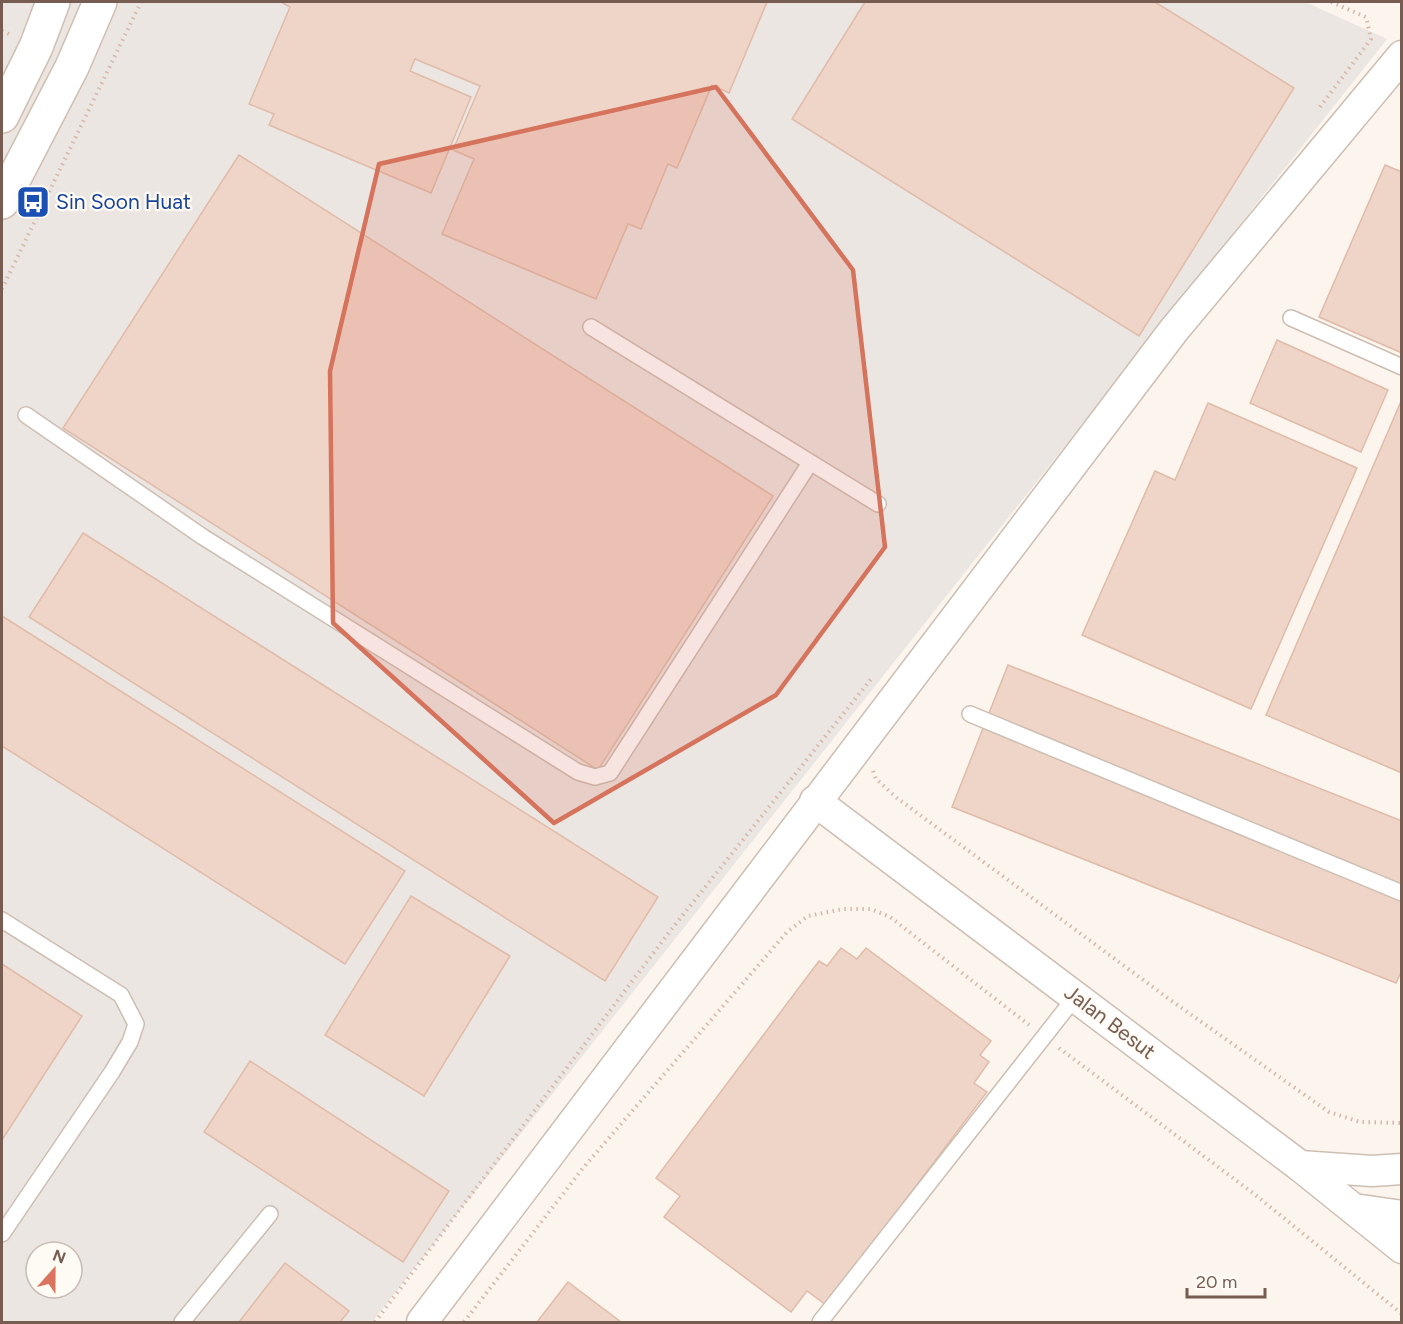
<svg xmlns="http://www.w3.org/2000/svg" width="1403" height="1324" font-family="Figtree,sans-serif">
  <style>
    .industrial { fill: #ece6e2; fill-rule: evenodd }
    .building { fill: #efd5c7; stroke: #e0bba9; stroke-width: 1.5 }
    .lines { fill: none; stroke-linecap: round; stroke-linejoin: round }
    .service-casing { stroke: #cdbeb3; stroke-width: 18 }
    .minor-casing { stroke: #cdbeb3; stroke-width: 33 }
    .secondary-casing { stroke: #d0beb1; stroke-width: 36 }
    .path { stroke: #d4b8a9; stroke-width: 4; stroke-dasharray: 1.5 4.5; stroke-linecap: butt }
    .service { stroke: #fff; stroke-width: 15 }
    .minor { stroke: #fff; stroke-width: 30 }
    .secondary { stroke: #fff; stroke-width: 33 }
    .marked { fill: #d5735d; fill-opacity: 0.2; stroke: #d5735d; stroke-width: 4.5; stroke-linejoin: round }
    .labels { text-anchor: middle; stroke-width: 4.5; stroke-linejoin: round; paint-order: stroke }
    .transit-label { font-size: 21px; fill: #164399; stroke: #fefaf4; text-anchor: start }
    .street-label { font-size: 21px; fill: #765c51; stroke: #fefaf4 }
  </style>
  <rect width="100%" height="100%" fill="#fbf5ed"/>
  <path class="industrial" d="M2 2H1305L1387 39 372 1322H2ZM36 1252H72V1288H36Z"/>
  <g class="building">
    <polygon points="281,2 767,2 729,93 712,85 677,168 668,164 641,229 628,224 596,299 442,234 474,159 453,150 480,86 415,59 410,71 471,97 431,193 269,125 274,114 249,104 290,7"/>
    <polygon points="865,2 1155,2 1294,88 1139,336 792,119"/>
    <polygon points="239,155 773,496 598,770 63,428"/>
    <polygon points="1385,165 1402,172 1402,353 1319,317"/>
    <polygon points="1277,340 1388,390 1361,452 1250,403"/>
    <polygon points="1402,399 1402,773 1266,715"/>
    <polygon points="1208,403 1357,468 1251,709 1082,635 1155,471 1175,480"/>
    <polygon points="83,533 658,897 605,981 29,617"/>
    <polygon points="2,616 405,871 345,964 2,746"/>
    <polygon points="1008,665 1402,821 1402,970 1396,983 952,807"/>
    <polygon points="411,896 510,956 424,1096 325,1035"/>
    <polygon points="841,948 857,959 866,948 991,1041 980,1055 989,1062 974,1083 987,1092 826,1305 807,1291 791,1312 664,1217 680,1196 656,1178 819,961 827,966"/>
    <polygon points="2,964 82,1016 2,1140"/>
    <polygon points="250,1061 449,1191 403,1262 204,1132"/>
    <polygon points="285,1263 349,1311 340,1322 239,1322"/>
    <polygon points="568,1282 621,1322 537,1322"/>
  </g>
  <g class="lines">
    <defs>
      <g id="service">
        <polyline points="1291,318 1402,367"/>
        <polyline points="591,327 878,504"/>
        <polyline points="26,415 203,537 578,772 595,777 610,773 810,463"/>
        <polyline points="970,714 1402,893"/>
        <polyline points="2,920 121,995 136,1024 130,1042 112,1072 2,1234"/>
        <polyline points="182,1322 270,1214"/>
        <polyline points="820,1322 1076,996"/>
      </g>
      <g id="minor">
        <polyline points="815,801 1300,1166 1402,1248"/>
        <polyline points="1300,1166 1372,1171 1402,1169"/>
        <polyline points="1354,1209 1402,1216"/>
        <polyline points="422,1322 1174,330 1402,56"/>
      </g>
      <g id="secondary">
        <polyline points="2,116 36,47 53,2"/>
        <polyline points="2,202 72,67 100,2"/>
      </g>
    </defs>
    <use href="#service" class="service-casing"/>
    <use href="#minor" class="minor-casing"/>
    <use href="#secondary" class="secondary-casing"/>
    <g class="path">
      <polyline points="2,31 11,35"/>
      <polyline points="1320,107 1371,39 1366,17 1331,2"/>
      <polyline points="2,289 141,2"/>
      <polyline points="873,771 876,779 897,798 1169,999 1329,1112 1360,1122 1402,1123"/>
      <polyline points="1059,1048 1253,1193 1402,1314"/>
      <polyline points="375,1322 667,935 871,679"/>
      <polyline points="464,1322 583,1168 787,932 808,916 843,909 871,909 890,917 1029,1025"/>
    </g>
    <use href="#service" class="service"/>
    <use href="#minor" class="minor"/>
    <use href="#secondary" class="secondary"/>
  </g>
  <path class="marked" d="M716 87 853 270 885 547 776 695 554 823 333 623 330 371 379 164Z"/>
  <defs>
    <symbol id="bus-square" viewBox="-11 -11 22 22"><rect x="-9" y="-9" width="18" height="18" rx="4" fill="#1a4fb4" stroke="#fefaf4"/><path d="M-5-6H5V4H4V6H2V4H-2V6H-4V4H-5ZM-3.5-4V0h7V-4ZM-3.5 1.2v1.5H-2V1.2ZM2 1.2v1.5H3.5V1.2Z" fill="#fff"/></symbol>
  </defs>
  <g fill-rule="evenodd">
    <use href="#bus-square" x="14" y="183" width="38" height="38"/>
  </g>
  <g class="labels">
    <g class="transit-label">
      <text x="56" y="209">Sin Soon Huat</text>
    </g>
    <g class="street-label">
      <text transform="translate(1110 1022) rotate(37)" y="7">Jalan Besut</text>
    </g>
  </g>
  <rect width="1403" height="1324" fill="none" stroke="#765c51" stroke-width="6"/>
  <g transform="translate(54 1270) rotate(21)"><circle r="28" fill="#fefaf4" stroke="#c8bbb3" stroke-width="1.5"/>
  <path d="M0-4.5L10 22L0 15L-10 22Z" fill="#da745e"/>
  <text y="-9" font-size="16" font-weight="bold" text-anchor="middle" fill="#765c51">N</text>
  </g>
  <path d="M1187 1288v9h78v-9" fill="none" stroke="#765c51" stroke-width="3"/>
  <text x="1196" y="1288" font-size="18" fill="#765c51" stroke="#fefaf4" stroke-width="4.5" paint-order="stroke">20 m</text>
</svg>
